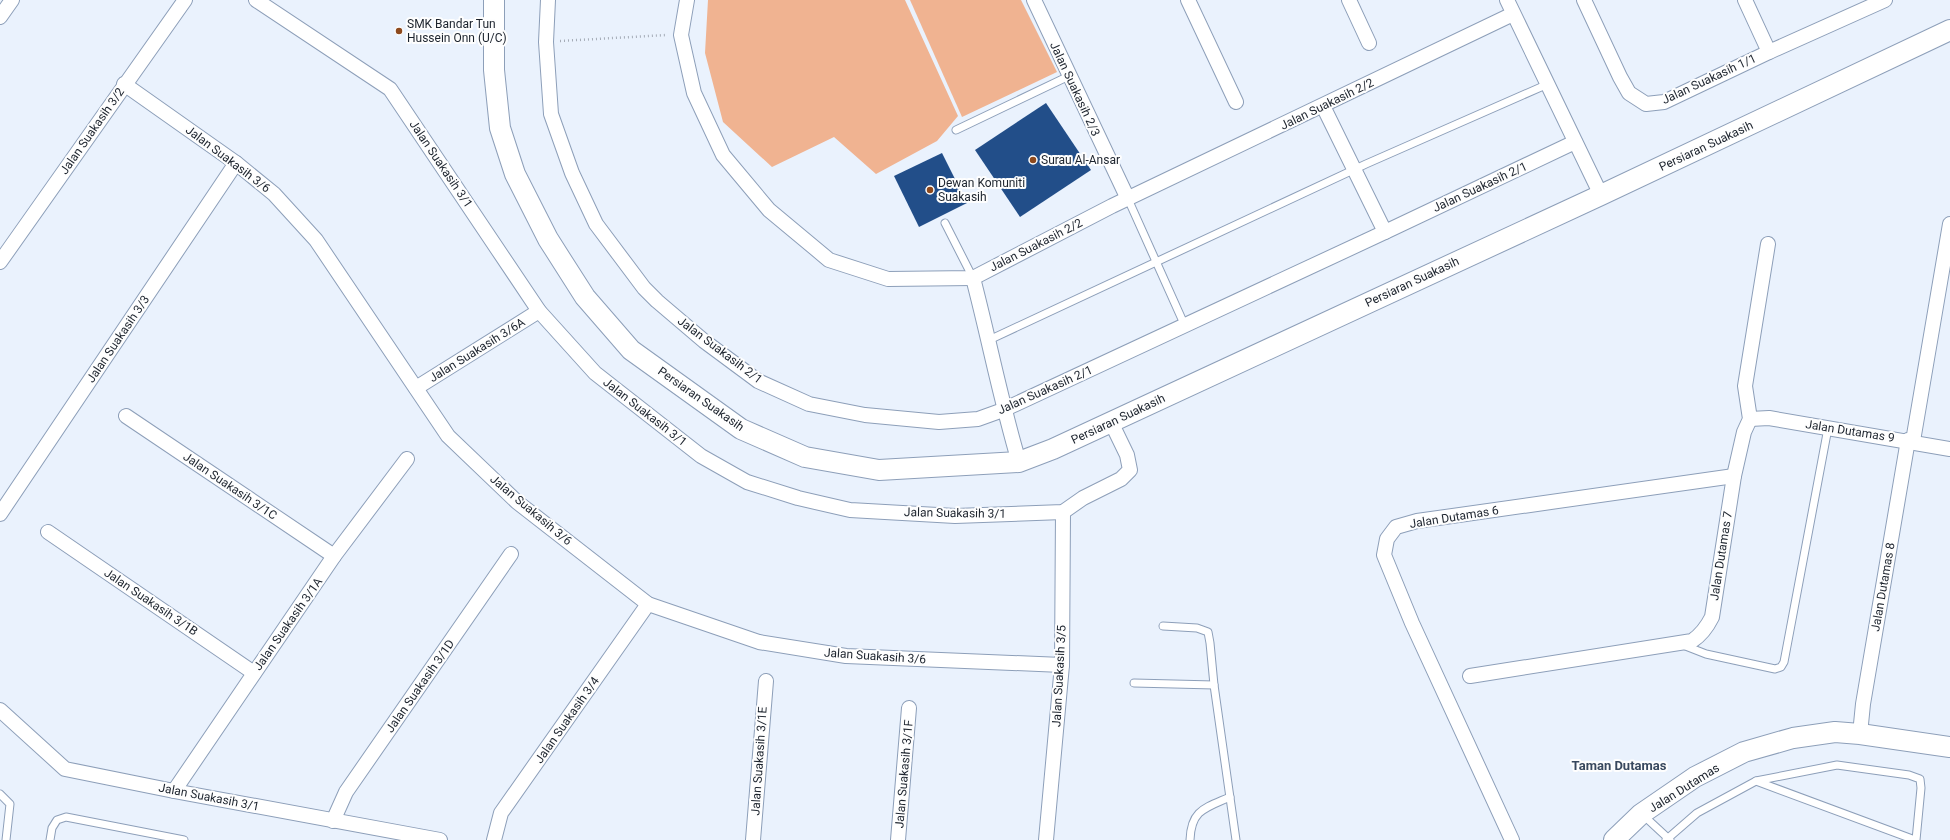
<svg xmlns="http://www.w3.org/2000/svg" width="1950" height="840" font-family="Roboto,sans-serif">
  <style>
    .green { fill: #f0b391 }
    .building { fill: #224e89 }
    .lines { fill: none; stroke-linecap: round; stroke-linejoin: round }
    .lane-casing { stroke: #8d9fb9; stroke-width: 9 }
    .street-casing { stroke: #8d9fb9; stroke-width: 16 }
    .secondary-casing { stroke: #8d9fb9; stroke-width: 22 }
    .path { stroke: #a4abb6; stroke-width: 2.5; stroke-dasharray: 1 3; stroke-linecap: butt }
    .lane { stroke: #fff; stroke-width: 7 }
    .street { stroke: #fff; stroke-width: 14 }
    .secondary { stroke: #fff; stroke-width: 20 }
    .poi-dot { fill: #8d491d; stroke: #fefefe; stroke-width: 1.5 }
    .labels { text-anchor: middle; stroke-width: 4; stroke-linejoin: round; paint-order: stroke }
    .poi-label { font-size: 12px; fill: #1c232d; stroke: #fefefe; text-anchor: start }
    .street-label { font-size: 12px; fill: #1c232d; stroke: #fefefe }
    .neighbourhood-label { font-size: 13px; font-weight: bold; fill: #38485e; stroke: #fefefe }
  </style>
  <rect width="100%" height="100%" fill="#eaf2fd"/>
  <g class="green">
    <polygon points="708,0 905,0 958,116 937,141 876,174 834,137 772,167 723,122 705,53"/>
    <polygon points="910,0 1021,0 1057,72 962,117"/>
  </g>
  <g class="building">
    <polygon points="1046,103 1091,170 1020,217 975,150"/>
    <polygon points="942,153 967,203 919,227 894,176"/>
  </g>
  <g class="lines">
    <defs>
      <g id="lane">
        <polyline points="956,130 1069,76"/>
        <polyline points="1128,199 1185,326"/>
        <polyline points="945,223 973,278"/>
        <polyline points="989,340 1366,164 1548,84"/>
        <polyline points="1163,626 1197,628 1208,632 1210,643 1214,685 1236,840"/>
        <polyline points="1683,645 1706,654 1775,669 1781,667 1784,662 1828,428"/>
        <polyline points="1134,683 1214,685"/>
        <polyline points="1756,781 1915,840"/>
        <polyline points="0,794 10,804 6,840"/>
        <polyline points="1643,815 1670,840"/>
        <polyline points="50,840 52,828 57,820 66,817 184,840"/>
        <path d="M1190 840C1191 810 1205 808 1230 797"/>
        <polyline points="1666,840 1697,813 1756,781 1837,765 1909,775 1920,779 1921,788 1916,840"/>
      </g>
      <g id="street">
        <polyline points="256,0 390,89 539,311 595,373 701,456 747,482 798,498 850,510 955,516 1063,512 1083,498 1121,479 1130,470 1127,455 1111,422"/>
        <polyline points="548,0 546,42 551,114 572,173 596,224 644,288 657,301 704,341 758,381 809,404 865,415 939,422 978,419 1003,410 1385,232"/>
        <polyline points="687,0 681,35 694,93 723,155 769,210 829,260 888,279 973,278 1112,206 1513,14"/>
        <polyline points="1034,0 1128,199"/>
        <polyline points="1188,0 1236,102"/>
        <polyline points="1349,0 1369,43"/>
        <polyline points="1507,0 1601,195"/>
        <polyline points="1584,0 1620,77 1629,93 1646,104 1664,102 1769,52 1885,0"/>
        <polyline points="1745,0 1769,52"/>
        <polyline points="0,17 12,0"/>
        <polyline points="124,84 236,163 274,194 316,240 448,436 517,502 648,604 759,642 846,656 1062,665"/>
        <polyline points="1323,106 1385,232 1575,142"/>
        <polyline points="0,262 185,0"/>
        <path d="M973 278C989 339 1001 402 1019 462"/>
        <polyline points="416,388 539,311"/>
        <polyline points="126,416 334,556"/>
        <polyline points="1750,419 1769,418 1950,449"/>
        <polyline points="1913,441 1950,224"/>
        <polyline points="0,514 236,163"/>
        <polyline points="48,532 254,673"/>
        <path d="M1470 676 1692 641C1701 635 1707 627 1712 617L1734 476 1744 432 1750 419 1745 386 1768 244"/>
        <polyline points="0,710 65,769 174,791 440,840"/>
        <polyline points="1860,734 1863,704 1908,440"/>
        <polyline points="174,791 334,556 407,459"/>
        <polyline points="333,821 346,792 511,554"/>
        <polyline points="494,840 501,813 648,604"/>
        <polyline points="753,840 766,681"/>
        <polyline points="898,840 909,708"/>
        <polyline points="1046,840 1062,665 1063,512"/>
        <polyline points="1512,840 1412,623 1384,555 1387,539 1396,527 1417,521 1734,476"/>
      </g>
      <g id="secondary">
        <polyline points="494,0 494,70 500,128 515,174 548,239 585,297 631,350 741,429 805,457 879,470 1019,462 1053,449 1601,195 1950,30"/>
        <polyline points="1614,840 1641,814 1695,777 1744,752 1793,738 1835,732 1860,734 1950,747"/>
      </g>
    </defs>
    <use href="#lane" class="lane-casing"/>
    <use href="#street" class="street-casing"/>
    <use href="#secondary" class="secondary-casing"/>
    <polyline class="path" points="560,41 667,35"/>
    <use href="#lane" class="lane"/>
    <use href="#street" class="street"/>
    <use href="#secondary" class="secondary"/>
  </g>
  <g class="poi-dot">
    <circle cx="399" cy="31" r="4"/>
    <circle cx="1033" cy="160" r="4"/>
    <circle cx="930" cy="190" r="4"/>
  </g>
  <g class="labels">
    <g class="poi-label">
      <text x="407" y="28">SMK Bandar Tun<tspan x="407" dy="14">Hussein Onn (U/C)</tspan></text>
      <text x="1041" y="164">Surau Al-Ansar</text>
      <text x="938" y="187">Dewan Komuniti<tspan x="938" dy="14">Suakasih</tspan></text>
    </g>
    <g class="street-label">
      <text transform="translate(1709 79) rotate(-25)" y="4">Jalan Suakasih 1/1</text>
      <text transform="translate(1075 89) rotate(65)" y="4">Jalan Suakasih 2/3</text>
      <text transform="translate(1327 104) rotate(-26)" y="4">Jalan Suakasih 2/2</text>
      <text transform="translate(92 131) rotate(-55)" y="4">Jalan Suakasih 3/2</text>
      <text transform="translate(1706 146) rotate(-25)" y="4">Persiaran Suakasih</text>
      <text transform="translate(228 159) rotate(37)" y="4">Jalan Suakasih 3/6</text>
      <text transform="translate(441 164) rotate(56)" y="4">Jalan Suakasih 3/1</text>
      <text transform="translate(1480 187) rotate(-25)" y="4">Jalan Suakasih 2/1</text>
      <text transform="translate(1036 245) rotate(-27)" y="4">Jalan Suakasih 2/2</text>
      <text transform="translate(1412 282) rotate(-25)" y="4">Persiaran Suakasih</text>
      <text transform="translate(118 339) rotate(-56)" y="4">Jalan Suakasih 3/3</text>
      <text transform="translate(477 350) rotate(-32)" y="4">Jalan Suakasih 3/6A</text>
      <text transform="translate(720 350) rotate(37)" y="4">Jalan Suakasih 2/1</text>
      <text transform="translate(1045 390) rotate(-24)" y="4">Jalan Suakasih 2/1</text>
      <text transform="translate(701 399) rotate(35)" y="4">Persiaran Suakasih</text>
      <text transform="translate(645 412) rotate(38)" y="4">Jalan Suakasih 3/1</text>
      <text transform="translate(1118 419) rotate(-25)" y="4">Persiaran Suakasih</text>
      <text transform="translate(1850 431) rotate(9)" y="4">Jalan Dutamas 9</text>
      <text transform="translate(230 486) rotate(34)" y="4">Jalan Suakasih 3/1C</text>
      <text transform="translate(531 510) rotate(40)" y="4">Jalan Suakasih 3/6</text>
      <text transform="translate(955 513) rotate(1)" y="4">Jalan Suakasih 3/1</text>
      <text transform="translate(1454 517) rotate(-9)" y="4">Jalan Dutamas 6</text>
      <text transform="translate(1721 556) rotate(-81)" y="4">Jalan Dutamas 7</text>
      <text transform="translate(1883 587) rotate(-80)" y="4">Jalan Dutamas 8</text>
      <text transform="translate(151 602) rotate(34)" y="4">Jalan Suakasih 3/1B</text>
      <text transform="translate(288 624) rotate(-55)" y="4">Jalan Suakasih 3/1A</text>
      <text transform="translate(875 656) rotate(4)" y="4">Jalan Suakasih 3/6</text>
      <text transform="translate(1059 676) rotate(-87)" y="4">Jalan Suakasih 3/5</text>
      <text transform="translate(420 686) rotate(-55)" y="4">Jalan Suakasih 3/1D</text>
      <text transform="translate(567 720) rotate(-55)" y="4">Jalan Suakasih 3/4</text>
      <text transform="translate(759 761) rotate(-86)" y="4">Jalan Suakasih 3/1E</text>
      <text transform="translate(904 774) rotate(-85)" y="4">Jalan Suakasih 3/1F</text>
      <text transform="translate(1684 788) rotate(-32)" y="4">Jalan Dutamas</text>
      <text transform="translate(209 797) rotate(11)" y="4">Jalan Suakasih 3/1</text>
    </g>
    <g class="neighbourhood-label">
      <text x="1619" y="770">Taman Dutamas</text>
    </g>
  </g>
</svg>
